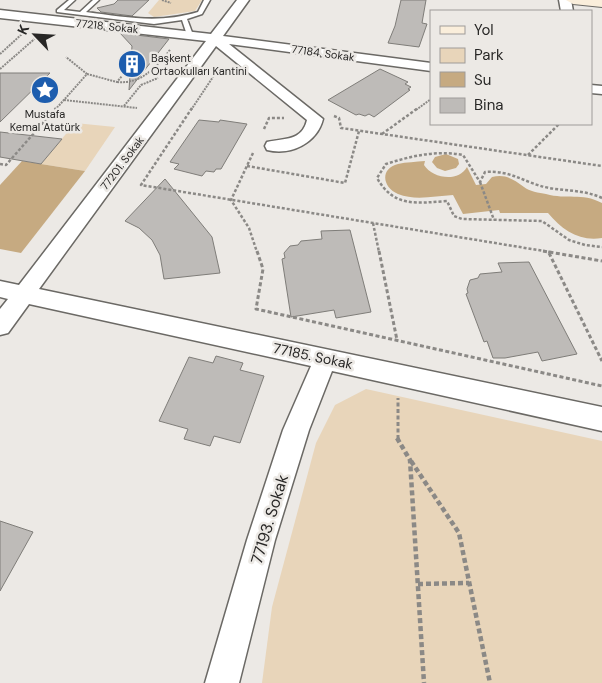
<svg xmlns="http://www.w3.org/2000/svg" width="602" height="683" font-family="'DM Sans',sans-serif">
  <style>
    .green { fill: #e8d5ba }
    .water { fill: #c6aa81 }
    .building { fill: #bebbb8; stroke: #7f7d79 }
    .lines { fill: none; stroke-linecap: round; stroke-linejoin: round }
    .service-casing { stroke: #6b6965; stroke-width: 3 }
    .minor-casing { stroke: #6b6965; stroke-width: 3 }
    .secondary-casing { stroke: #6b6965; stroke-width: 2 }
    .path-far3 { stroke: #8b8986; stroke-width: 2; stroke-dasharray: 2 1; stroke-linecap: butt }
    .path-far2 { stroke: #8b8986; stroke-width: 2.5; stroke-dasharray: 3 2; stroke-linecap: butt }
    .path-far1 { stroke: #8b8986; stroke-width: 3; stroke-dasharray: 4 2.5; stroke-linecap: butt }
    .path { stroke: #8b8986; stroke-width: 4.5; stroke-dasharray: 5 3; stroke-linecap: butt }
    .service { fill: #fff; fill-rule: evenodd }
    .minor { fill: #fff; fill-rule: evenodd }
    .secondary { fill: #faeedb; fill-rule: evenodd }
    .labels { text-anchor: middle; stroke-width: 5; stroke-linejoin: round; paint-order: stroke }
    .far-street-label { font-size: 11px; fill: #282726; stroke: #ece9e5 }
    .far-poi-label { font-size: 11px; fill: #282726; stroke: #ece9e5; text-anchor: start }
    .street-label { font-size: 14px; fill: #282726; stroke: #ece9e5 }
    .near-street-label { font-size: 16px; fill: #282726; stroke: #ece9e5 }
  </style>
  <rect width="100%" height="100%" fill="#ece9e5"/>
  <g class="green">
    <polygon points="159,0 202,0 195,11 154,17 148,13"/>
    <polygon points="75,123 115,127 85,171 41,164"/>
    <polygon points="366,389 602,441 602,683 262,683 272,607 316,443 335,405"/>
  </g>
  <g class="water">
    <polygon points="446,154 458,159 459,164 456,168 445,171 437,168 432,162 435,157"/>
    <polygon points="22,161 85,171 21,253 0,249 0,185"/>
    <path d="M425 161 424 165C432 178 458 183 467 167L476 185 486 184 492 177C506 174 513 179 524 187 529 191 539 193 546 194 567 200 581 192 602 203V238C580 242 562 230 548 213H500L499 210 463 214 453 195C435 196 415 201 398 194 383 188 379 169 398 164 406 162 416 162 425 161Z"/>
  </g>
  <g class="building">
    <polygon points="118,0 149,0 132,16 101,12 97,8 114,4"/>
    <polygon points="401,0 426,0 422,23 427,24 419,47 388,43 395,26"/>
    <polygon points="120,33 169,39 129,90 132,46"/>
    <polygon points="380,69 408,82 405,84 411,87 408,89 410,90 374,117 369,114 365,116 359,114 356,115 328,100"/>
    <polygon points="0,73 50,73 0,122"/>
    <polygon points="199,120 219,122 220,120 247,124 221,169 216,169 214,172 206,171 202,176 174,169 179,164 170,162"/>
    <polygon points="0,132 62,139 41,164 0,157"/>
    <polygon points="165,179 212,237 220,273 164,279 160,255 152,240 139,228 125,221"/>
    <polygon points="350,230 371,312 336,318 334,310 291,317 282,259 285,258 284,253 290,246 298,245 301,241 322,239 321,231"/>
    <polygon points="529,262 577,354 542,361 538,352 505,358 493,358 487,341 484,342 466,294 468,293 467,289 470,280 478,278 480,274 502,272 498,263"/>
    <polygon points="216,356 243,363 240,370 264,376 240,443 214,436 210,446 184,439 188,429 159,421 189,357 213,363"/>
    <polygon points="0,521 33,532 0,591"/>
  </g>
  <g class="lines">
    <defs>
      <path id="service" d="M69 0H75L64 10 80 12 93 0H99L86 12C126 17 158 24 198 12L204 0H210L202 14 187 19 193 35 190 37 187 35 182 20 154 24 57 12V10Z"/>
      <g id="minor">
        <path d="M237 0H249L223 36 431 63V71L229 44 323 119C317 143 291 156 267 150L265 146 267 142C285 138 302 141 307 120L216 46 39 289 602 407V431L332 371 309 430 275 540 239 683H205L247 540 283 430 311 366 29 304 8 333 0 335V309L8 299 0 297V281L19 285 206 41 0 18V10L211 34Z"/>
        <polygon points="559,0 571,0 573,11 561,11"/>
        <polygon points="591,85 602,86 602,94 591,93"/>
      </g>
      <polygon id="secondary" points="566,0 602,0 602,7 573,4"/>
    </defs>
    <use href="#service" class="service-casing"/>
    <use href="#minor" class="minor-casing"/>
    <use href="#secondary" class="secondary-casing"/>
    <g class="path-far3">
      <polyline points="162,0 171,3"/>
      <polyline points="0,54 22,34"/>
      <polyline points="0,69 39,35"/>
      <polyline points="87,74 117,82 122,76"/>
      <path d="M117 82C142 84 155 68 170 50"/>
      <polyline points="64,100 137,108"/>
      <polyline points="124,106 141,85 158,78"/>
      <polyline points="55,110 87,74 66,57"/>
      <polyline points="191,110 217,71"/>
      <polyline points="416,110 431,99"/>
    </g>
    <g class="path-far2">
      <polyline points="192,108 141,185 550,252"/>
      <polyline points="334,116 339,118 341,128 602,166"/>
      <polyline points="264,129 269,118 284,118"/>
      <polyline points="382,134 418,108"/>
      <polyline points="253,153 231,200 249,228 257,252"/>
      <polyline points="528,155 559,124"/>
      <polyline points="0,164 6,165 56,108"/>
      <polyline points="247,166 345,183 359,131"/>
      <polyline points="480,182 494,220"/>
      <path d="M602 198C585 190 567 191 549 188 524 183 512 170 485 172L480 182 463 155C436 150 411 156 386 164L377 178C394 208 417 203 447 201L454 216 462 219 542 221 569 240 585 245 602 247"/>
      <polyline points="373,223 379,252"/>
    </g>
    <g class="path-far1">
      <polyline points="257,251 263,269 256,309 602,386"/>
      <polyline points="379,251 397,340"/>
      <polyline points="543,251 602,261"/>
      <polyline points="549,253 602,361"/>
      <polyline points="398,439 398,398"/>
    </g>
    <g class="path">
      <polyline points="397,438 410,460 424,683"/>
      <polyline points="411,461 459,533 490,683"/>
      <polyline points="418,584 469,583"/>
    </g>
    <use href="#service" class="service"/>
    <use href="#minor" class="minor"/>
    <use href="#secondary" class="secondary"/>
  </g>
  <defs>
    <symbol id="building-disc" viewBox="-11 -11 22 22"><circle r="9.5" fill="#1d5dae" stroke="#ece9e5"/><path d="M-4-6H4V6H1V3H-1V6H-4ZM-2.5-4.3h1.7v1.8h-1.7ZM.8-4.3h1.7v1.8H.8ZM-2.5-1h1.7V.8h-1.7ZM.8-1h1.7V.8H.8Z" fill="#fff"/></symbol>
    <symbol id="sight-disc" viewBox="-11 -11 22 22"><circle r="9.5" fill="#1d5dae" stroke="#ece9e5"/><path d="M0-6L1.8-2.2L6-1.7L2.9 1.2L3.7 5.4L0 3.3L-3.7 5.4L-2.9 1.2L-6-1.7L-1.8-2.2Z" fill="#fff"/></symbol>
  </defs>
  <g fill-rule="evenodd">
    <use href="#building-disc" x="116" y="48" width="32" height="32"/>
    <use href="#sight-disc" x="29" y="74" width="32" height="32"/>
  </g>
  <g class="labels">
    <g class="far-street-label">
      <text transform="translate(107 26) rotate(6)" y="4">77218. Sokak</text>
      <text transform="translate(323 53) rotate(8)" y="4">77184. Sokak</text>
      <text transform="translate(122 163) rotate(-53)" y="4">77201. Sokak</text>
    </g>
    <g class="far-poi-label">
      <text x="151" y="62">Başkent<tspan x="151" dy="13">Ortaokulları Kantini</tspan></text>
      <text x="45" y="118" text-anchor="middle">Mustafa<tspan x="45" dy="13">Kemal Atatürk</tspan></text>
    </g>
    <g class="street-label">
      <text transform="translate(313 356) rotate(12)" y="5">77185. Sokak</text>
    </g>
    <g class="near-street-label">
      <text transform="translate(269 519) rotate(-73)" y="6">77193. Sokak</text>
    </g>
  </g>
  <rect x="430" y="10" width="162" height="115" fill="#ece9e5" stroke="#9e9b99"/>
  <rect x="440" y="26" width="25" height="8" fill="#faeedb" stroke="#9e9b99"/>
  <text x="474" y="35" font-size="15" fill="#282726">Yol</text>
  <rect x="440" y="48" width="25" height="15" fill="#e8d5ba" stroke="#9e9b99"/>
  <text x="474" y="60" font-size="15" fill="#282726">Park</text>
  <rect x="440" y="72" width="25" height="15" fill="#c6aa81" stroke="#9e9b99"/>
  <text x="474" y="85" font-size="15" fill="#282726">Su</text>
  <rect x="440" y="98" width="25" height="15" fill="#bebbb8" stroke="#9e9b99"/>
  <text x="474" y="110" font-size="15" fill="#282726">Bina</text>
  <g transform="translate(35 35) rotate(295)" stroke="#ece9e5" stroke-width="4" paint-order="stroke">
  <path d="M0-4L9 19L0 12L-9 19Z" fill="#282726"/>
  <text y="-8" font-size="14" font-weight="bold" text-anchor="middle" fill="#282726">K</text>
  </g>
</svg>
